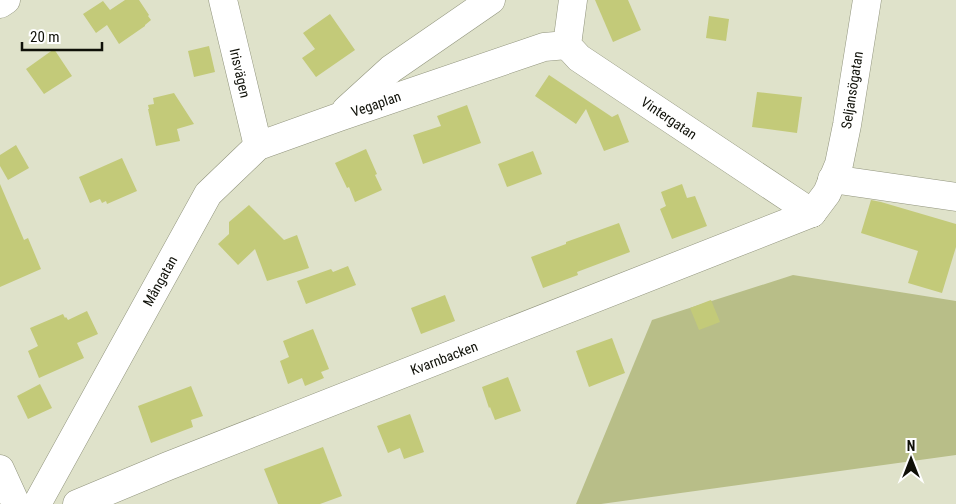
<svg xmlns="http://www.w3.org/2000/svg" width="956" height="504" font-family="'Roboto Condensed',sans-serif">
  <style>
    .green { fill: #b8be88 }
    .building { fill: #c3ca79 }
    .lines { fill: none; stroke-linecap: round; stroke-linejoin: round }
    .minor-casing { stroke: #91947d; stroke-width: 29 }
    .minor { stroke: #fff; stroke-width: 28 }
    .labels { text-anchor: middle; stroke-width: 4; stroke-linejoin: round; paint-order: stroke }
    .street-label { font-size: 14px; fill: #0f1008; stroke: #fff }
  </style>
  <rect width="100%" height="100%" fill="#dfe2ca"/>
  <polygon class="green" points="793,275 956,301 956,455 601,504 576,504 652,320"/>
  <g class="building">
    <polygon points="125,0 139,0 149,15 148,16 151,20 145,25 145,26 119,44 107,25 96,33 83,14 103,1 110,10"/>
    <polygon points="595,0 628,0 641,30 613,42"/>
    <polygon points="330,14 355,50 316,77 302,58 315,49 303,33"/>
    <polygon points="709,16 729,19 726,41 706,38"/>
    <polygon points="209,46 215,72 194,77 188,51"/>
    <polygon points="54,49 72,76 44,94 26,69"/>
    <polygon points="549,75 612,117 618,114 629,142 604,151 586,109 576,124 535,96"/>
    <polygon points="757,92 802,97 797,133 752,127"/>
    <polygon points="174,93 194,124 177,129 180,141 156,146 148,109 149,109 148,105 154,104 153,98"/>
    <polygon points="467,105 481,143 423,164 413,135 441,126 437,116"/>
    <polygon points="16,145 29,168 8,180 0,166 0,155"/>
    <polygon points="366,149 377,174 375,175 382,190 355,202 349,187 347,188 335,163"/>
    <polygon points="533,151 542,174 507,187 498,164"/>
    <polygon points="122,158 137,191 107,204 106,201 102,203 100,199 90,203 79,177"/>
    <polygon points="0,184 24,240 28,238 41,269 0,287"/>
    <polygon points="682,184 687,198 695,196 707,226 672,239 660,209 666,206 661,192"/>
    <polygon points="871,200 881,202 956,224 956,247 942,293 908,283 918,251 861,233"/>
    <polygon points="249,205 284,240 297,235 309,268 267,281 255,249 238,265 218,244 229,234 229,222"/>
    <polygon points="619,223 630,252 577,272 578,275 543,288 531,257 566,244 566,242"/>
    <polygon points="348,266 356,285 306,304 297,281 331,269 333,272"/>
    <polygon points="445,295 455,321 421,334 411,308"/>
    <polygon points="711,300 720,322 699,330 690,308"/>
    <polygon points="87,311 98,334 77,343 84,358 39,378 28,351 38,346 30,328 63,314 65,318 66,317 68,320"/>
    <polygon points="313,329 329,369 321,372 324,378 305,386 302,378 288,384 280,361 289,357 283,341"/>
    <polygon points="612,338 625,373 589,387 576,351"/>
    <polygon points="508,377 521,411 495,420 490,407 489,408 482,387"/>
    <polygon points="40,384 52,408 28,419 17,396"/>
    <polygon points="191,386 203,416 191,420 193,427 151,443 138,406"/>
    <polygon points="410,414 424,452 404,459 400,448 388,453 377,426"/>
    <polygon points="323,447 342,496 320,504 278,504 264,469"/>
  </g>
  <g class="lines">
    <defs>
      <g id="minor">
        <polyline points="223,0 258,146"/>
        <polyline points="573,0 567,45 579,58 812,213"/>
        <polyline points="0,4 6,0"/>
        <polyline points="346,110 391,69 491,0"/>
        <polyline points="832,179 956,197"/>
        <polyline points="812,213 827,193 839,164 847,125 867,0"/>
        <polyline points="0,469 16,504"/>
        <polyline points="37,504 208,194 258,146 339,117 544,47 567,45"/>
        <polyline points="77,504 168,466 812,213"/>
      </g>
    </defs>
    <use href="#minor" class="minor-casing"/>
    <use href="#minor" class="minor"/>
  </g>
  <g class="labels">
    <g class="street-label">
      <text transform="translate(240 73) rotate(77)" y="5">Irisvägen</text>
      <text transform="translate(852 90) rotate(-81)" y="5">Seljansögatan</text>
      <text transform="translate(376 104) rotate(-19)" y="5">Vegaplan</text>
      <text transform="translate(669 118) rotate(34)" y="5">Vintergatan</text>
      <text transform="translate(160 281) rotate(-61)" y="5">Mångatan</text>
      <text transform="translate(444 358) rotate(-21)" y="5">Kvarnbacken</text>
    </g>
  </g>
  <g transform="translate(911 459)" stroke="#ffffff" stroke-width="4" paint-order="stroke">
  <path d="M0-4L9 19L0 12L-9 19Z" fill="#0f1008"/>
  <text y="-8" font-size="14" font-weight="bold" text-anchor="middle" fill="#0f1008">N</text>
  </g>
  <path d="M22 42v8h80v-8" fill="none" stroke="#0f1008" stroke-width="2.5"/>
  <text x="30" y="42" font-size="15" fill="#0f1008" stroke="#ffffff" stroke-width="4" paint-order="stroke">20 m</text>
</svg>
